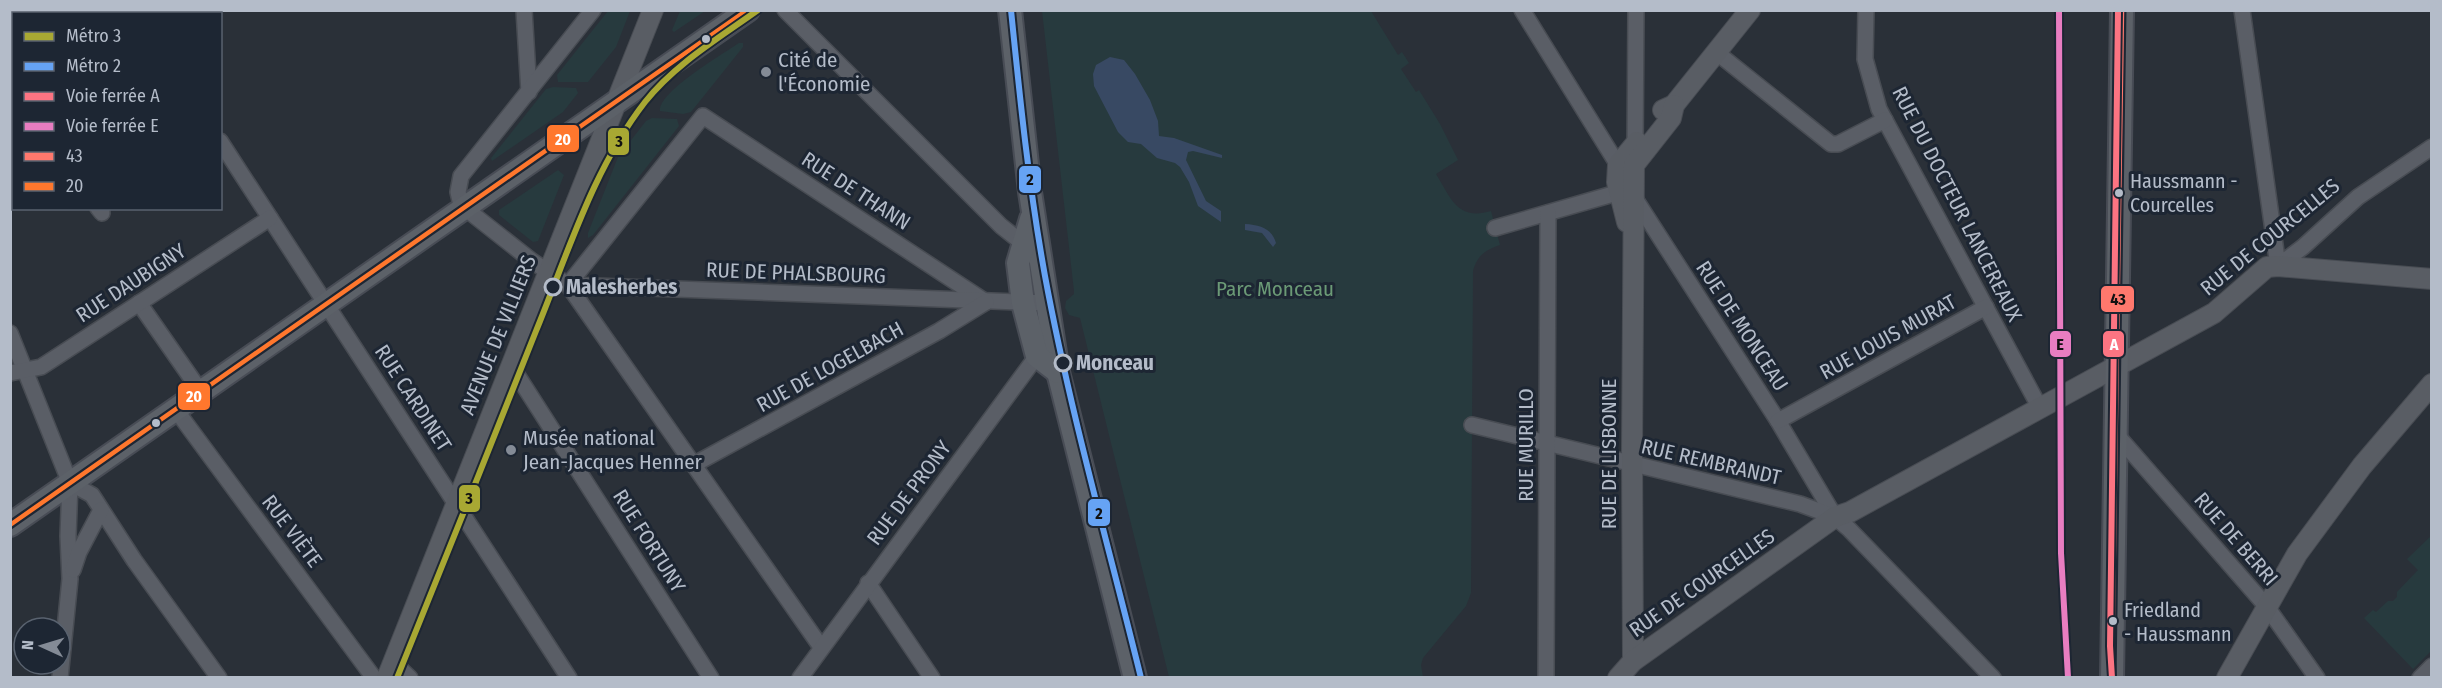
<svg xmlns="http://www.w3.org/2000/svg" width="2442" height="688" font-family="'Fira Sans Condensed',sans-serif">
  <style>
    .green { fill: #273a3e }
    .water { fill: #384963 }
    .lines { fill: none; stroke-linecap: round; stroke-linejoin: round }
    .street-casing { stroke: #484c53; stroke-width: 18 }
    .secondary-casing { stroke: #484c53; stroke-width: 22 }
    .primary-casing { stroke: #484c55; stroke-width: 26 }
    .street { stroke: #5a5e66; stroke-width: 15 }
    .secondary { stroke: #595d64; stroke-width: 20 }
    .primary { stroke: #5c6168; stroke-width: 22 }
    .bus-1-casing { stroke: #1d2633; stroke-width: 9 }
    .bus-2-casing { stroke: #1d2633; stroke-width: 9 }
    .bus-1 { stroke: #ff786d; stroke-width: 4.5 }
    .bus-2 { stroke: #ff772d; stroke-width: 4.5 }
    .rail-1-casing { stroke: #1d2633; stroke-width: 10 }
    .rail-2-casing { stroke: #1d2633; stroke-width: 10 }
    .rail-1 { stroke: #fc7482; stroke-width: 6 }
    .rail-2 { stroke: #e87dc1; stroke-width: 6 }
    .metro-1-casing { stroke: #1d2633; stroke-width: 10 }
    .metro-2-casing { stroke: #1d2633; stroke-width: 10 }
    .metro-1 { stroke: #a8a833; stroke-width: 6 }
    .metro-2 { stroke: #66a3f4; stroke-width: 6 }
    .bus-dot { fill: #b4bcc9; stroke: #1d2633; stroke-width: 2 }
    .poi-dot { fill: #848b96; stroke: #1d2633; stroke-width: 2 }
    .stop-dot { fill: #1d2633; stroke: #b4bcc9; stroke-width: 3 }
    .labels { text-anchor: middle; stroke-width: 6; stroke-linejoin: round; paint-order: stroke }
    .bus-label { font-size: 20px; fill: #b4bcc9; stroke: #1d2633; text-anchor: start }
    .poi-label { font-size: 21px; fill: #b4bcc9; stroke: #1d2633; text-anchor: start }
    .street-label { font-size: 21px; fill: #b4bcc9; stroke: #1d2633 }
    .stop-label { font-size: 21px; font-weight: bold; fill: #b4bcc9; stroke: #1d2633; text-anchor: start }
    .park-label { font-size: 21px; fill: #6b9a76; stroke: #1d2633 }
    .line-badge { stroke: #1d2633; stroke-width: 2 }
    .badge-label { font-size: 16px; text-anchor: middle; font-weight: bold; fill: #fff }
    .pale-badge-label { font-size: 16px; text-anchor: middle; font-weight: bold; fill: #111 }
  </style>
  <rect width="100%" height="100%" fill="#2a3038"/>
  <g class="green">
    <polygon points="608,11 630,11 616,47 588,82 558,82 557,75"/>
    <polygon points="680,11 680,10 705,11 674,32 672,30"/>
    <path d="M1042 11H1371L1398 55 1402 52 1409 63 1401 69 1416 92 1419 90 1440 124 1458 160 1436 174C1451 198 1457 221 1491 211L1500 245C1485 250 1477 256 1473 271L1471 593 1466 606 1423 658 1421 665 1423 677H1169L1080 318 1069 315 1065 308 1066 301 1074 294V291Z"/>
    <path d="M739 43H743V47L691 112 683 114 660 111C658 92 723 54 739 43Z"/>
    <polygon points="553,87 576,88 578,93 563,112 492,161 491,158 546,89"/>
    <polygon points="652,118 677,119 679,126 593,235 588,238 588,233 618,157 646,121"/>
    <polygon points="558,170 564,175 538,241 533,242 499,215 499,210"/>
    <polygon points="2431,536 2431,651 2413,669 2364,618 2373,610 2376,612 2388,601 2393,601 2397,597 2397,592 2418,570 2407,559"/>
  </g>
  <g class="water">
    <polygon points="1110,57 1124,60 1135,74 1150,100 1158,121 1159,136 1174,138 1222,155 1222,158 1193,151 1188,152 1186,160 1206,201 1221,211 1221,222 1198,206 1189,182 1180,167 1175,163 1157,158 1141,144 1128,142 1118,132 1094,86 1093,74 1096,65"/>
    <path d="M1245 224C1261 225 1272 229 1276 243L1273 247 1262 233 1245 230Z"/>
  </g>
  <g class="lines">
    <defs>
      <g id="street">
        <polyline points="130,10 133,14"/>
        <polyline points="524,10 529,92"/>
        <polyline points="593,10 461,176 458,192 461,205 532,261 568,285 821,647"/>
        <polyline points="785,10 1001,226 1030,249"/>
        <polyline points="1522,10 1618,165"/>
        <polyline points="1866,10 1865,59 1879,109 2040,408"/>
        <polyline points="2242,10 2278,266 2303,247 2358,197 2432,147"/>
        <polyline points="10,14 14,17"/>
        <polyline points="163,14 168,10"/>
        <polyline points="1716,52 1831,144 1838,144 1885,120"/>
        <polyline points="10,111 14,108"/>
        <polyline points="220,141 569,678"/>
        <polyline points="1635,151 1636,10"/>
        <polyline points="98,208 102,213"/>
        <polyline points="1495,228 1620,192 1634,197 1778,421 1835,517 1849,529 1993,678"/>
        <polyline points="568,285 703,116 986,302"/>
        <polyline points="568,285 1047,303"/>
        <polyline points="139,303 201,392"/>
        <polyline points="10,333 70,483 68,536 70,579 60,678"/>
        <polyline points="512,367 711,678"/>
        <polyline points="10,373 41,367 270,218"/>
        <polyline points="176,410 374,678"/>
        <polyline points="1778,421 1986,307"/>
        <polyline points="1472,425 1800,504 1835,517"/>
        <polyline points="2116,434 2267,607 2317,678"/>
        <polyline points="693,465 939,331 986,302"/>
        <polyline points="70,483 92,495 134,560 219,678"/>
        <polyline points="73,570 79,552 101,510"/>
        <polyline points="868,583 932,678"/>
        <polyline points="393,662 410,678"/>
        <polyline points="800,678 1042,349"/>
        <polyline points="1546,678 1548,213"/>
        <polyline points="2420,678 2432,666"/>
      </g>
      <g id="secondary">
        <polyline points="1663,110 1674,105 1750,10"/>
        <polyline points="1627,222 1617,182 1618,165 1637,142"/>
        <polyline points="1633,661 1632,451 1634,165 1671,118 1674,105"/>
        <polyline points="387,678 653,10"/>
        <polyline points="1618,678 1633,661 1835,517 1850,512 2214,313 2267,267 2278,266 2432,279"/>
        <polyline points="2227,678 2297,554 2362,466 2432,384"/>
      </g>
      <g id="primary">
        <polyline points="1010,10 1030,192 1058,372 1135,678"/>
        <polyline points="1031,219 1018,263 1023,303 1037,356 1058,372"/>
        <polyline points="10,525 748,10"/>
        <polyline points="2112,678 2122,10"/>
      </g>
    </defs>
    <use href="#street" class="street-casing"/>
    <use href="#secondary" class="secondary-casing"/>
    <use href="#primary" class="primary-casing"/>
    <use href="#street" class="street"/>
    <use href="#secondary" class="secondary"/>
    <use href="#primary" class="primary"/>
    <defs>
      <polyline id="bus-1" points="2112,678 2122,10"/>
      <polyline id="bus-2" points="10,525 747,10"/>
    </defs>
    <use href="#bus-1" class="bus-1-casing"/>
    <use href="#bus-2" class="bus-2-casing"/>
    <use href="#bus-1" class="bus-1"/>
    <use href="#bus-2" class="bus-2"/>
    <defs>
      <polyline id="rail-1" points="2112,678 2110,646 2118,10"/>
      <polyline id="rail-2" points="2059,10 2061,553 2068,678"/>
    </defs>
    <use href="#rail-1" class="rail-1-casing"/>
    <use href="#rail-2" class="rail-2-casing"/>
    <use href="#rail-1" class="rail-1"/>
    <use href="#rail-2" class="rail-2"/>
    <defs>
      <path id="metro-1" d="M397 678C444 562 490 447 536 331 568 253 593 169 645 102 675 64 719 38 758 10"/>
      <path id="metro-2" d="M1011 10C1020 99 1029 188 1045 276 1070 411 1108 544 1141 678"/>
    </defs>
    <use href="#metro-1" class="metro-1-casing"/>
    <use href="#metro-2" class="metro-2-casing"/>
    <use href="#metro-1" class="metro-1"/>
    <use href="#metro-2" class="metro-2"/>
  </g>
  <g class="bus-dot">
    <circle cx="706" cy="39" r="5"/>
    <circle cx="2119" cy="193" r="5"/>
    <circle cx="156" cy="423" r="5"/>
    <circle cx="2113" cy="621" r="5"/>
  </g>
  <g class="poi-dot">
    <circle cx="766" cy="72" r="6"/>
    <circle cx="511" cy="450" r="6"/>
  </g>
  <g class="stop-dot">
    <circle cx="553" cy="287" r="8"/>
    <circle cx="1063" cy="363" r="8"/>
  </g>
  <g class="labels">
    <g class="bus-label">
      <text x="2130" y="188">Haussmann -<tspan x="2130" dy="24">Courcelles</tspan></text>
      <text x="2124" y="617">Friedland<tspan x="2124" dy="24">- Haussmann</tspan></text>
    </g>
    <g class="poi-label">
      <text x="778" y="67">Cité de<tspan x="778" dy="24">l'Économie</tspan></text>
      <text x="523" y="445">Musée national<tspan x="523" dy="24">Jean-Jacques Henner</tspan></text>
    </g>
    <g class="street-label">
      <text transform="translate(856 191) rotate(33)" y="7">RUE DE THANN</text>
      <text transform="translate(1957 204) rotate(63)" y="7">RUE DU DOCTEUR LANCEREAUX</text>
      <text transform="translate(2270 237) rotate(-39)" y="7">RUE DE COURCELLES</text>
      <text transform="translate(796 273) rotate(2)" y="7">RUE DE PHALSBOURG</text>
      <text transform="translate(131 283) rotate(-33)" y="7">RUE DAUBIGNY</text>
      <text transform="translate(1742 326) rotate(57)" y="7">RUE DE MONCEAU</text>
      <text transform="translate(498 335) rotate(-68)" y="7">AVENUE DE VILLIERS</text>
      <text transform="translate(1888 337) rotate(-29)" y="7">RUE LOUIS MURAT</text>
      <text transform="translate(830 367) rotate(-29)" y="7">RUE DE LOGELBACH</text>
      <text transform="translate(413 398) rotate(57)" y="7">RUE CARDINET</text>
      <text transform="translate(1526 445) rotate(-90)" y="7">RUE MURILLO</text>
      <text transform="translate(1609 454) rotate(-90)" y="7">RUE DE LISBONNE</text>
      <text transform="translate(1711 462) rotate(13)" y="7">RUE REMBRANDT</text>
      <text transform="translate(909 493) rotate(-53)" y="7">RUE DE PRONY</text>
      <text transform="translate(292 531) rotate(53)" y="7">RUE VIÈTE</text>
      <text transform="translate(2236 539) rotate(49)" y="7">RUE DE BERRI</text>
      <text transform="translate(649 541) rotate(58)" y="7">RUE FORTUNY</text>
      <text transform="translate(1702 583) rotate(-35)" y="7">RUE DE COURCELLES</text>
    </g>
    <g class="stop-label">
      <text x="566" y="294">Malesherbes</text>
      <text x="1076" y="370">Monceau</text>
    </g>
    <g class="park-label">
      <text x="1275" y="296">Parc Monceau</text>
    </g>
  </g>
  <g class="line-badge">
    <rect x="546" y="124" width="34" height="29" rx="6" fill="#ff772d"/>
    <rect x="607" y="127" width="23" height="29" rx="6" fill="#a8a833"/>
    <rect x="1018" y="165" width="24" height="29" rx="6" fill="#66a3f4"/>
    <rect x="2100" y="285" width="35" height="28" rx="6" fill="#ff786d"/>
    <rect x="2102" y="330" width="23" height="28" rx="6" fill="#fc7482"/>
    <rect x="2049" y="330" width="23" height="28" rx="6" fill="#e87dc1"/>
    <rect x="177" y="382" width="34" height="29" rx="6" fill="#ff772d"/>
    <rect x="458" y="484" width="23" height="29" rx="6" fill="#a8a833"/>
    <rect x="1087" y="498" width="24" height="29" rx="6" fill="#66a3f4"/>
  </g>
  <g class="badge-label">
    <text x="563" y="145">20</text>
    <text x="2114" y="350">A</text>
    <text x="194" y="402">20</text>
  </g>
  <g class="pale-badge-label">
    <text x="619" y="147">3</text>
    <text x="1030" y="185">2</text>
    <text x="2118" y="305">43</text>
    <text x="2060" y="350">E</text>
    <text x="469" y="504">3</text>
    <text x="1099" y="519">2</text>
  </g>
  <rect width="2442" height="688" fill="none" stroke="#b4bcc9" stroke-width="24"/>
  <rect x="12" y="12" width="210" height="198" fill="#1d2633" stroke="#59626f" stroke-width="1.5"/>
  <rect x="24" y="32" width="30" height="9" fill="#a8a833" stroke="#59626f" stroke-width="1.5"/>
  <text x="66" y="42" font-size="18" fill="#b4bcc9">Métro 3</text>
  <rect x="24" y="62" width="30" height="9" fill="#66a3f4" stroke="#59626f" stroke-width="1.5"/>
  <text x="66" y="72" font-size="18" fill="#b4bcc9">Métro 2</text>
  <rect x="24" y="92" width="30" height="9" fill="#fc7482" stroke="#59626f" stroke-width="1.5"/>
  <text x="66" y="102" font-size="18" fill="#b4bcc9">Voie ferrée A</text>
  <rect x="24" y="122" width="30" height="9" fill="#e87dc1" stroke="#59626f" stroke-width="1.5"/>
  <text x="66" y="132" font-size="18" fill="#b4bcc9">Voie ferrée E</text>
  <rect x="24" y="152" width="30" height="9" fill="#ff786d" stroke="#59626f" stroke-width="1.5"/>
  <text x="66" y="162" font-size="18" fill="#b4bcc9">43</text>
  <rect x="24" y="182" width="30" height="9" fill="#ff772d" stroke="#59626f" stroke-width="1.5"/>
  <text x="66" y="192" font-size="18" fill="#b4bcc9">20</text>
  <g transform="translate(42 646) rotate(274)"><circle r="28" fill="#1d2633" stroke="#59626f" stroke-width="1.5"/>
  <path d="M0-4.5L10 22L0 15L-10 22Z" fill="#848b96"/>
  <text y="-9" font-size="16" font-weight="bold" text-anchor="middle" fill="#b4bcc9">N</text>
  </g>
</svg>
